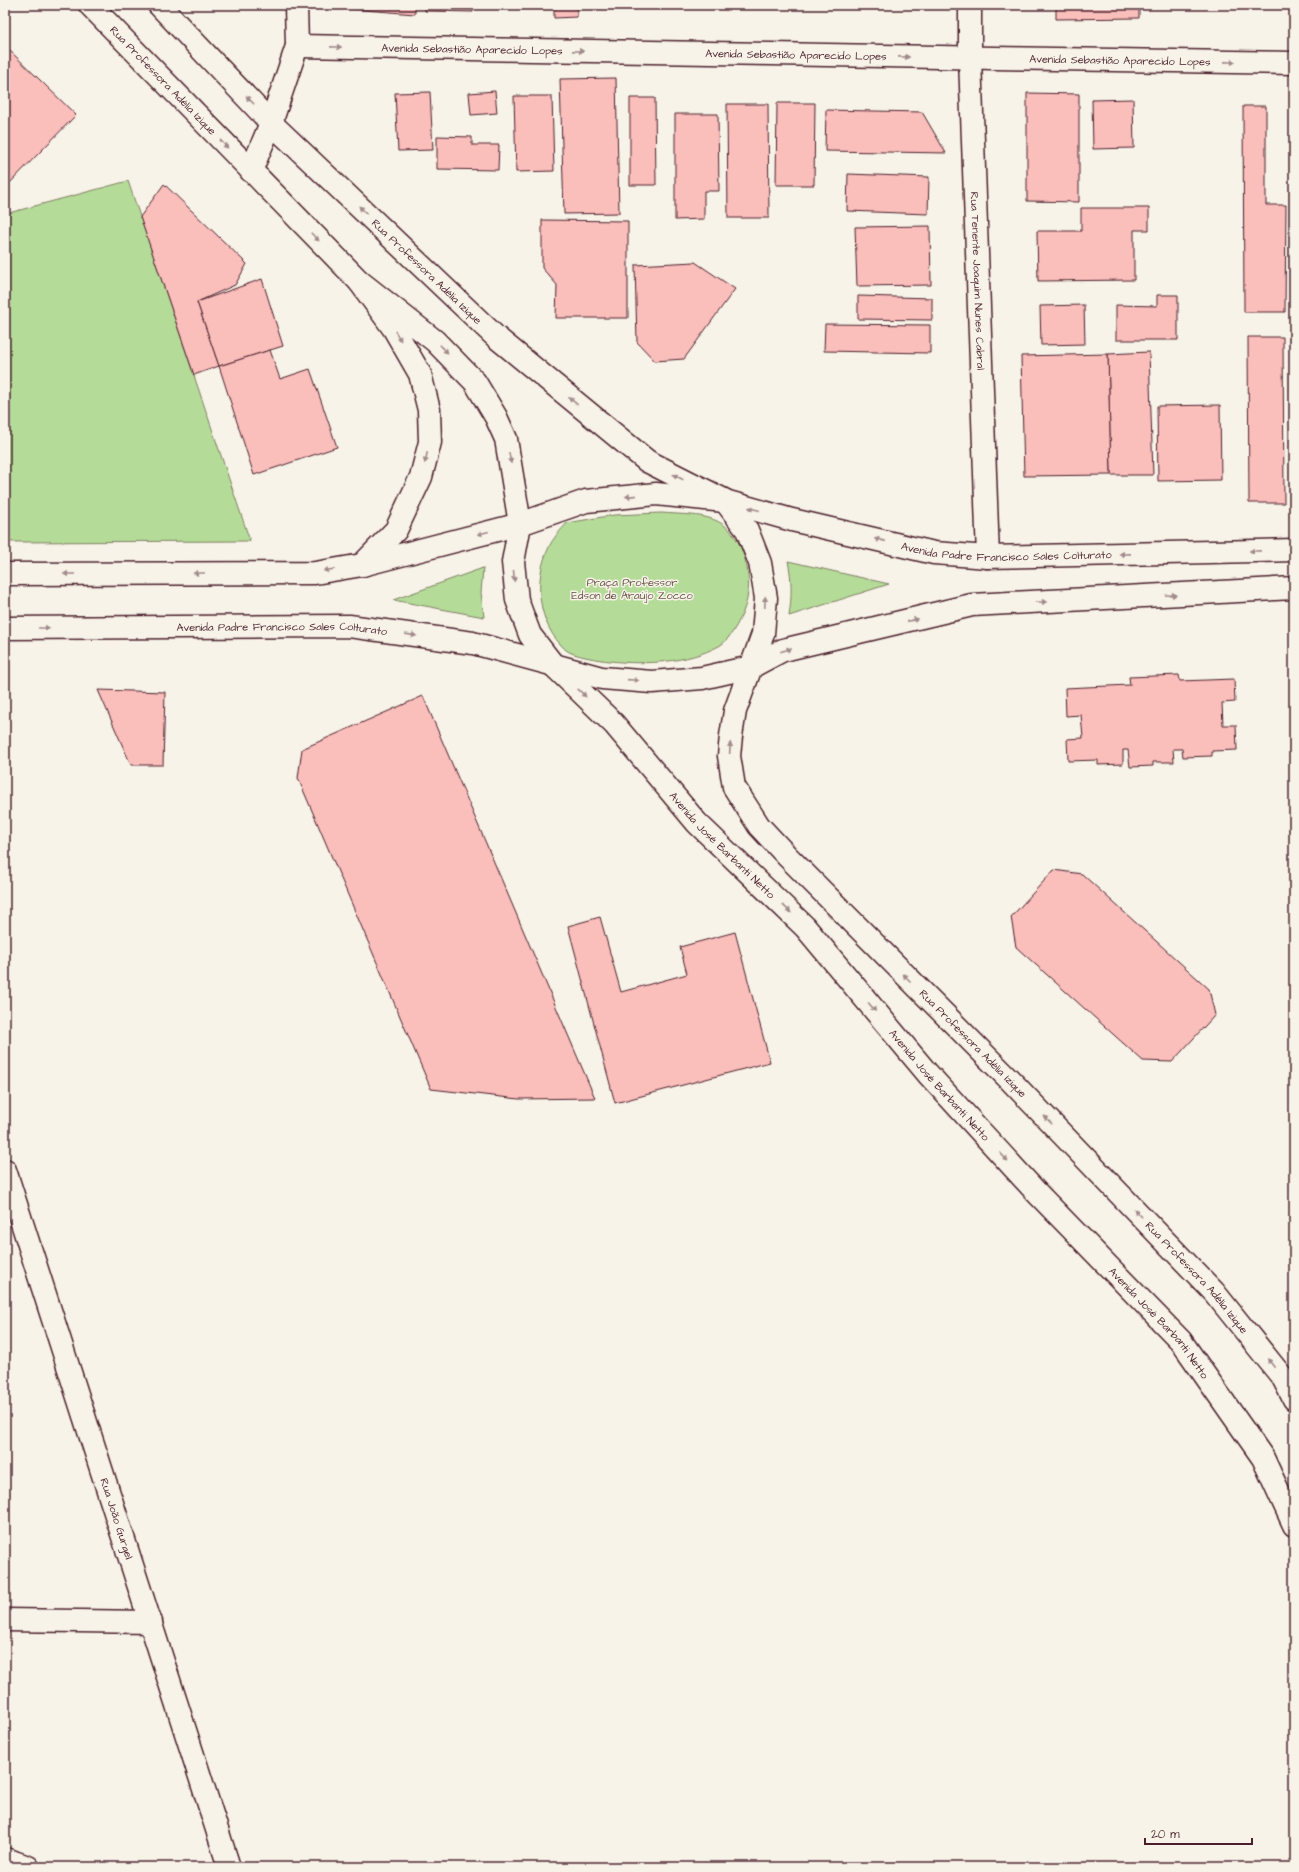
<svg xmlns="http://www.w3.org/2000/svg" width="1299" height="1872" font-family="'Architects Daughter',sans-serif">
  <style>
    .green { fill: #b4dc98; stroke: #7f7e62 }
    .building { fill: #fabebb; stroke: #4a1f2b }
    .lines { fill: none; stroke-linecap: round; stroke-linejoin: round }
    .minor-casing { stroke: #4a1f2b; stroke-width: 25 }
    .major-casing { stroke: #4a1f2b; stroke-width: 25 }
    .minor { stroke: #f7f3e8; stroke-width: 22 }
    .major { stroke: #f7f3e8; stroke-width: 22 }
    .oneway { fill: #a0898a }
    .labels { text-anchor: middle; stroke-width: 3; stroke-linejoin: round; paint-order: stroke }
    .street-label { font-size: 11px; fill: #4a1f2b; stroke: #f7f3e8 }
    .park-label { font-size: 11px; fill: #644e46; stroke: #f7f3e8 }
  </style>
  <rect width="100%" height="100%" fill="#f7f3e8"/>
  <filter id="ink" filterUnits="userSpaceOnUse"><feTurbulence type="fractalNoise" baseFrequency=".025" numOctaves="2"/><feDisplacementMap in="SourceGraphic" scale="8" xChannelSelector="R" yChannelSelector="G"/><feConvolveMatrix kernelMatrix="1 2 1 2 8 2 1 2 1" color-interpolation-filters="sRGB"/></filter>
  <g filter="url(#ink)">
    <g class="green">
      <polygon points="128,181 250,541 5,542 5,214"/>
      <path d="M661 513C703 516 731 512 745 559 750 577 750 595 743 612 739 622 729 641 719 646 687 663 645 665 610 661 600 660 573 656 566 650 537 624 533 580 549 547 553 538 561 530 567 523L614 515Z"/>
      <path d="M788 561 889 584 789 616C792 596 792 580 788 561Z"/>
      <polygon points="483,568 481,593 484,617 393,600"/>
    </g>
    <g class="building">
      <polygon points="326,5 415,5 415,14 326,7"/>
      <polygon points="425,5 473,5 473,12 425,11"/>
      <polygon points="554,5 577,5 577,17 554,18"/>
      <polygon points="1056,5 1139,5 1139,18 1056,19"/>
      <polygon points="5,46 76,115 5,188"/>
      <polygon points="616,78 619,213 564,214 560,79"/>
      <polygon points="495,91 497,113 471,115 469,93"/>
      <polygon points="430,92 433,150 398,151 395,93"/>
      <polygon points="1027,93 1079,94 1079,202 1027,201"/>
      <polygon points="514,96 552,96 554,171 516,172"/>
      <polygon points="630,98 655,98 656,185 630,185"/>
      <polygon points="1133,99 1134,148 1093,149 1092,100"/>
      <polygon points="777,103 815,103 814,185 776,185"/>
      <polygon points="727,104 768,104 769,218 728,218"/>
      <polygon points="1243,106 1266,106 1266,205 1286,205 1285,312 1244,312"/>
      <polygon points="826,110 922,112 946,153 825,151"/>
      <polygon points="675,114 718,114 719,191 704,191 704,219 675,220"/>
      <polygon points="437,136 472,137 472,145 499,145 498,170 437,169"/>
      <polygon points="848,174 929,177 928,214 847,211"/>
      <polygon points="164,184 247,264 235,285 197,302 219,366 194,375 140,217"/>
      <polygon points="1081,208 1149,208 1149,230 1134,230 1134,280 1038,281 1037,231 1081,231"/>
      <polygon points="542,220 628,221 628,318 556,318 557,285 542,268"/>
      <polygon points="930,226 931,285 857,286 855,227"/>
      <polygon points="695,262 735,289 684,359 655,361 637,342 635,265"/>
      <polygon points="262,279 283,346 219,366 197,302"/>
      <polygon points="1157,295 1178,295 1178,340 1116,340 1116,305 1157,306"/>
      <polygon points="858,296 932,298 932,320 858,319"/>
      <polygon points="1084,305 1085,344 1041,345 1040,306"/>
      <polygon points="825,324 930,325 930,353 824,351"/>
      <polygon points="1248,337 1283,337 1284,503 1249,503"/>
      <polygon points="1291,339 1294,339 1294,477 1292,477"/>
      <polygon points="270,350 280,379 310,369 337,447 254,475 219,366"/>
      <polygon points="1149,352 1153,475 1111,475 1108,354"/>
      <polygon points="1108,354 1111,475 1024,476 1021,356"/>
      <polygon points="1220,405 1221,480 1158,481 1157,406"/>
      <polygon points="1179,675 1180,681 1234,679 1235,702 1222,703 1223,725 1236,725 1237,750 1212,751 1212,756 1183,757 1182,749 1173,749 1174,762 1153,762 1153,766 1130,767 1128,750 1123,750 1123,764 1098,765 1098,760 1068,761 1067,739 1083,738 1081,715 1066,716 1065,688 1130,685 1129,677"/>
      <polygon points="98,690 165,692 163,765 131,765"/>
      <polygon points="423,696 595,1098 519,1099 431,1089 298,778 302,749"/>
      <polygon points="1054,870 1082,874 1209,989 1215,1015 1172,1062 1143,1061 1016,947 1011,917"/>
      <polygon points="600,917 621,992 687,974 680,947 735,932 770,1062 615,1103 568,926"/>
    </g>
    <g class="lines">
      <defs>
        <g id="minor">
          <path id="s1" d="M90 5 359 281 435 341 475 382 496 417 506 439 520 524"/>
          <path id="s2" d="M159 5 271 123 496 337 647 461 724 500"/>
          <path id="s3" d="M970 5V58L988 557"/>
          <path id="s4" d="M297 46 1294 63"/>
          <polyline points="251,171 271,123 297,46 296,5"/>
          <path id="s5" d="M554 666 614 724 697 823 805 927 928 1074 1038 1194 1181 1341 1263 1458 1294 1525"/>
          <path id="s6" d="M751 667 735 711 731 736 729 756 734 787 759 826 788 857 1009 1079 1214 1292 1283 1378 1294 1399"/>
          <path id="s7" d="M5 1170 229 1867"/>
          <polyline points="5,1620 151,1622"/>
          <polyline points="5,1859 28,1867"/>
        </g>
        <g id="major">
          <polyline points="359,281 394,329 420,374 429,410 430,442 421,477 396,530 362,565"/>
          <polyline points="725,501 747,530 760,563 766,598 763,634 751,667"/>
          <polyline points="520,524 513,562 517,600 530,635 554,666"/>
          <path id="s8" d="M5 574 315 573 362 565 520 524 586 501 656 494 725 501 792 520 934 553 988 557 1294 550"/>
          <path id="s9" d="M5 628 349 626 473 643 602 678 652 682 702 678 751 667 783 650 972 605 1294 588"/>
        </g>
      </defs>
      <use href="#minor" class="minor-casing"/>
      <use href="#major" class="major-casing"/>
      <use href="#minor" class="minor"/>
      <use href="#major" class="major"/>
    </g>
    <defs><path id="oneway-solid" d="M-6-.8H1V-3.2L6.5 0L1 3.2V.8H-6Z"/></defs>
    <g class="oneway">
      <use href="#oneway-solid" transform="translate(336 47) rotate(1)"/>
      <use href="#oneway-solid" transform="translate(578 51) rotate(1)"/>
      <use href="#oneway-solid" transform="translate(904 57) rotate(1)"/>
      <use href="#oneway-solid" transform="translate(1230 62) rotate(1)"/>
      <use href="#oneway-solid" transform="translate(250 100) rotate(-134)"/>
      <use href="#oneway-solid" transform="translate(224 144) rotate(46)"/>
      <use href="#oneway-solid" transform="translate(363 210) rotate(-136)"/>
      <use href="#oneway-solid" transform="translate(315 237) rotate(45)"/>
      <use href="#oneway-solid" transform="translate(398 336) rotate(59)"/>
      <use href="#oneway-solid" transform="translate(444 349) rotate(46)"/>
      <use href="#oneway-solid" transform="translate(573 401) rotate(-141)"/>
      <use href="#oneway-solid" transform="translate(426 458) rotate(103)"/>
      <use href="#oneway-solid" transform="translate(510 458) rotate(79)"/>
      <use href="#oneway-solid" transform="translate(678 477) rotate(-153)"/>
      <use href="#oneway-solid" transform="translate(631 496) rotate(174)"/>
      <use href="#oneway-solid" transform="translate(754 509) rotate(-165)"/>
      <use href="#oneway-solid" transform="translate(483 533) rotate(166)"/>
      <use href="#oneway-solid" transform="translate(880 540) rotate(-167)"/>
      <use href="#oneway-solid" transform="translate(1255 551) rotate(179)"/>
      <use href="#oneway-solid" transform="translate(1125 554) rotate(179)"/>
      <use href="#oneway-solid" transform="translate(329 570) rotate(171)"/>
      <use href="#oneway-solid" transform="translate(199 573) rotate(180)"/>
      <use href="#oneway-solid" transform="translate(69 574) rotate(180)"/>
      <use href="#oneway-solid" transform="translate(514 576) rotate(85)"/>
      <use href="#oneway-solid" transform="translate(1171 595) rotate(-3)"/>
      <use href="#oneway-solid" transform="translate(765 602) rotate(-88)"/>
      <use href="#oneway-solid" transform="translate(1041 602) rotate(-3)"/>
      <use href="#oneway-solid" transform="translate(913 620) rotate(-13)"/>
      <use href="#oneway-solid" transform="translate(44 628)"/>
      <use href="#oneway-solid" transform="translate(411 635) rotate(8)"/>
      <use href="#oneway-solid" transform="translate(786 650) rotate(-18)"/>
      <use href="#oneway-solid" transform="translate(633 680) rotate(4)"/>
      <use href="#oneway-solid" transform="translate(582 693) rotate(44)"/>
      <use href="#oneway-solid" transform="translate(730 748) rotate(-86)"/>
      <use href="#oneway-solid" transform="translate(787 909) rotate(44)"/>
      <use href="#oneway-solid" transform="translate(907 978) rotate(-134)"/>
      <use href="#oneway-solid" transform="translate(872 1007) rotate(50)"/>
      <use href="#oneway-solid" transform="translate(1048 1120) rotate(-134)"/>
      <use href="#oneway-solid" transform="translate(1004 1157) rotate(47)"/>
      <use href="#oneway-solid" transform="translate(1138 1213) rotate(-134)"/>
      <use href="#oneway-solid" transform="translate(1271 1363) rotate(-128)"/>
    </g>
  </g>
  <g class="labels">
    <g class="street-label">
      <text dy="4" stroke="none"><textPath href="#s4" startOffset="175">Avenida Sebastião Aparecido Lopes</textPath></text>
      <text dy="4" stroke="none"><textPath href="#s4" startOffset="499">Avenida Sebastião Aparecido Lopes</textPath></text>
      <text dy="4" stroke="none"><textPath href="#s4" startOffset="823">Avenida Sebastião Aparecido Lopes</textPath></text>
      <text dy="4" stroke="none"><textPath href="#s1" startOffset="105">Rua Professora Adélia Izique</textPath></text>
      <text dy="4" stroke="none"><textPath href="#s2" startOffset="378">Rua Professora Adélia Izique</textPath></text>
      <text dy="4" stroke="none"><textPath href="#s3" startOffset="276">Rua Tenente Joaquim Nunes Cabral</textPath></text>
      <text dy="4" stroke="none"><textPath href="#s8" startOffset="1018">Avenida Padre Francisco Sales Colturato</textPath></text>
      <text dy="4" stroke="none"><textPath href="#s9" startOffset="277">Avenida Padre Francisco Sales Colturato</textPath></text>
      <text dy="4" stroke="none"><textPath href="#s5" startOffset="246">Avenida José Barbanti Netto</textPath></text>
      <text dy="4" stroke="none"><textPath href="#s6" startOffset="475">Rua Professora Adélia Izique</textPath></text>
      <text dy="4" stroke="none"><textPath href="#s5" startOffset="570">Avenida José Barbanti Netto</textPath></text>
      <text dy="4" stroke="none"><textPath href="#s6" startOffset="799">Rua Professora Adélia Izique</textPath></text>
      <text dy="4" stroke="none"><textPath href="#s5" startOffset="894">Avenida José Barbanti Netto</textPath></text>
      <text dy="4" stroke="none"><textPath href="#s7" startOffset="366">Rua João Gurgel</textPath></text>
    </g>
    <g class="park-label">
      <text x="632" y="586">Praça Professor<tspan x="632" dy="13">Edson de Araújo Zocco</tspan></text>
    </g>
  </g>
  <rect width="1299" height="1872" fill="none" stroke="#f7f3e8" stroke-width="20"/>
  <rect x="10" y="10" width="1279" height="1852" fill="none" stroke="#4a1f2b" stroke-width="1.5" filter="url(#ink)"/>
  <path d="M1145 1838v6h107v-6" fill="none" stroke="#4a1f2b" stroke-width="2"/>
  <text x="1151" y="1838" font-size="12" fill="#4a1f2b" stroke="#f7f3e8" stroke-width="3" paint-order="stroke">20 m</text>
</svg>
